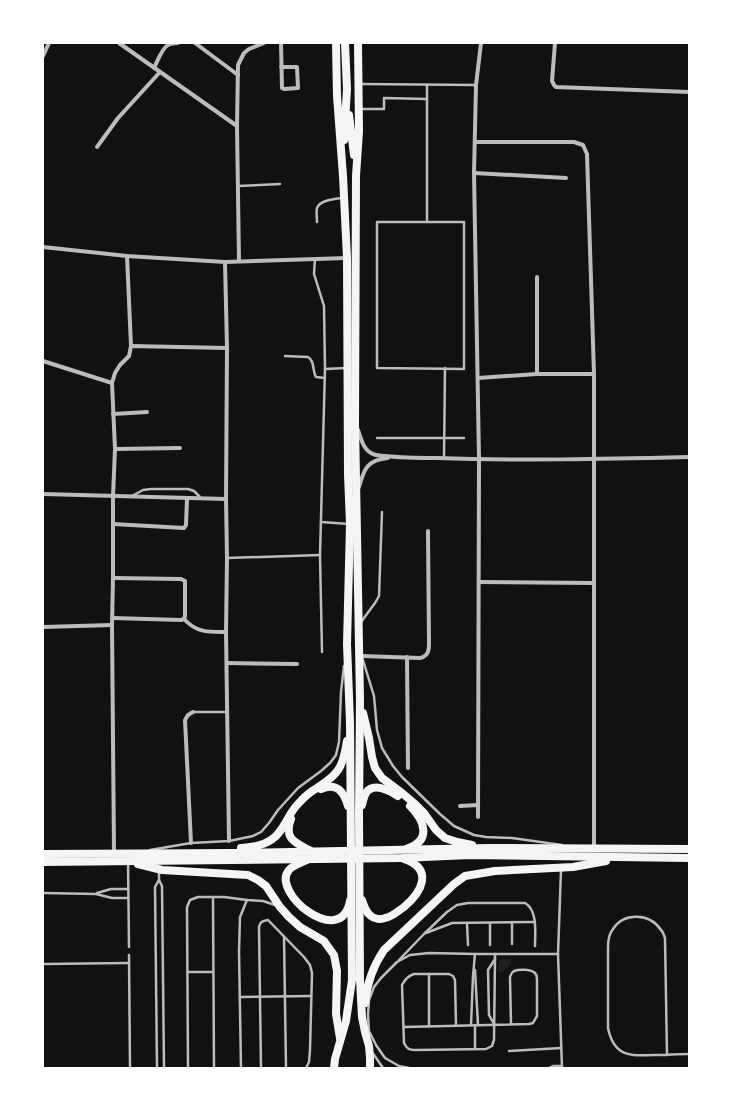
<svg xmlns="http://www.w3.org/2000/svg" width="732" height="1111" font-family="Lora,serif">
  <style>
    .green { fill: #202020 }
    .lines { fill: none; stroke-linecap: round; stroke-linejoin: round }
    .service { stroke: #bcbcbc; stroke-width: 2.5 }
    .minor { stroke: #bcbcbc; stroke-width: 4 }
    .primary { stroke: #f5f5f5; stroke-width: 8 }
  </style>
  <rect width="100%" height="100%" fill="#111"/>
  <polygon class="green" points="502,959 511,959 511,964 502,973 498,972 499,962"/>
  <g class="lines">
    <g class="service">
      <polyline points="359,84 476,85"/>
      <polyline points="359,109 384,109 384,98 427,99"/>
      <polyline points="238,186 280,184"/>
      <path d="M317 222C317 218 316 212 317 208 320 200 334 199 342 198"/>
      <polygon points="377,222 464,222 464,369 377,368"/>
      <polyline points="427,222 427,85"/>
      <polyline points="315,259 314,274 324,306 325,369 320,555 322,652"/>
      <path d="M285 356 308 357C315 361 312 370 316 377L325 378"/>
      <polyline points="325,369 347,368"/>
      <polyline points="377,438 464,438"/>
      <polyline points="444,458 445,368"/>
      <polyline points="132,496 143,490 151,489 188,489 194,491 200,497"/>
      <polyline points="321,522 349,524"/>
      <polyline points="227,558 320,555"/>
      <polyline points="361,622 375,603 379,596 382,512"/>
      <polyline points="362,657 374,696 377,730 382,748 393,766 402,777 440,814 454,826 474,835 486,837 512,838 562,845"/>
      <polyline points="193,712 227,712"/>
      <polyline points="150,850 191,843 229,841 253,836 261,832 269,823 278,810 298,788 321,771 330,763 336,755 339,742 341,692 344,666"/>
      <polyline points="128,862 129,947"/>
      <polyline points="561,870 558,954 562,1068"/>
      <polyline points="159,871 159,880 162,886 164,1068"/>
      <polyline points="43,893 96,894 112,898 128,898"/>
      <polyline points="97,893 111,889 128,889"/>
      <polyline points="213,897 214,1068"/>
      <polyline points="467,923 468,945"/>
      <polyline points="426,933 452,923 535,922"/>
      <polyline points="284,937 286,1068"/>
      <polyline points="512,944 512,922"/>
      <polyline points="490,945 490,923"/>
      <polyline points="129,955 130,1068"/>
      <path d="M399 960 424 934 447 912 457 905 468 903H525C538 910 535 934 535 946"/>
      <polyline points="43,964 129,963"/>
      <polyline points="475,970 478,1025"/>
      <polyline points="188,972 213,972"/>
      <polyline points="429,974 429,1026"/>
      <polyline points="240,997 311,996"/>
      <polyline points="494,1024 489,1015 488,970 495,959 495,954"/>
      <path d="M456 1025 455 980 453 976 449 974H414C408 976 405 979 402 985L404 1043C407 1049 409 1050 415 1050L486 1049 492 1046 494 1040 495 959"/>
      <polyline points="471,1025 473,976 475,954"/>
      <polyline points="475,1025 475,1049"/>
      <path d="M404 1027 529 1024 533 1023 537 1016V979C537 976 537 975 535 973 531 969 519 969 514 971 511 973 511 974 510 977L511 1024"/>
      <polyline points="509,1051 561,1048"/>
      <polyline points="372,1052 383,1068"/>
      <path d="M667 1055 665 938C664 935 663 932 661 930 650 913 624 912 613 929 609 934 608 940 608 947V1028C614 1057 630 1056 655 1055 666 1055 678 1054 689 1054"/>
      <polyline points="157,1068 155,887 159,880"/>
      <polyline points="188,1068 187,907 190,900 198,897 224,897 247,900 263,901 275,905"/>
      <polyline points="241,1068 239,951 240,917 247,900"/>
      <path d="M261 1068 259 927C260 922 262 921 268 920L304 957 310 965 312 973 310 1050 309 1062 306 1068"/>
      <polyline points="409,1068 399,1066 385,1058 376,1045 369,1031 368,1015 369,1000 374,987 381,978 397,962 410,955 429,953 475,954 558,954"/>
      <polyline points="549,1068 553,1066 562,1066"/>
    </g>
    <g class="minor">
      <polyline points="119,43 237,126"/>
      <polyline points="195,43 238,75"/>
      <polyline points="281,43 282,88 284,89 298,88 297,67 281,67"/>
      <polyline points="555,43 552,81 554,85 556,87 689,92"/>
      <polyline points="43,56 49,43"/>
      <path d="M154 68C157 62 162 48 168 45 171 43 175 43 178 43"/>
      <polyline points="475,142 574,142 583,145 587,154 594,374 594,849"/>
      <polyline points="97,147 118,118 160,72"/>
      <polyline points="474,173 566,178"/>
      <polyline points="43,247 127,256 225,262 347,258"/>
      <polyline points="127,256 131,346"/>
      <polyline points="239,261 237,126 238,65 244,53 249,49 264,43"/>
      <polyline points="225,262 227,348 226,499 227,558 226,632 229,841"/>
      <polyline points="537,277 537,374"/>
      <polyline points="43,361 112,383"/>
      <polyline points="478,378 537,374 594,374"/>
      <polyline points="113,414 147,412"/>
      <path d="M358 430C361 438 363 449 371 453 376 456 381 456 386 456 403 458 420 458 437 458 521 461 605 459 689 457"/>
      <polyline points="115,449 180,448"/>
      <path d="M359 487C364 469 367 460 388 458"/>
      <polyline points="43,494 226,499"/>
      <polyline points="113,524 184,528 186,525 187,499"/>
      <polyline points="479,582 593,583"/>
      <polyline points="113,618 181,620 184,619 185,616 185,581 181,579 113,578"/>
      <path d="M184 619C197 633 208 632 226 632"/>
      <polyline points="43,627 112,625"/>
      <path d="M362 656 420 658C428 656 429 651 429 644L428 531"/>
      <polyline points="407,657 408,768"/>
      <polyline points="227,663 297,664"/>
      <polyline points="460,806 478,805"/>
      <polyline points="478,817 479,459 474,173 476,85 481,43"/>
      <polyline points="191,843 185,720 188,715 193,712"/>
      <polyline points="114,853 112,625 113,578 113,496 115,449 112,383 115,373 120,365 129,356 131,346 227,348"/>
    </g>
    <g class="primary">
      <polyline points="358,43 359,131 356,176 355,424 360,700 359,814 360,980 362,1017 365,1032 369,1046 370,1058 370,1068"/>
      <polyline points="349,115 354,155"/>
      <polyline points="344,140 347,89 345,43"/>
      <polyline points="363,713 369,738 372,757 375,768 382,778 402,793 415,804 424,813 436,830 445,838 457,842 472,845"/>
      <path d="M321 789C337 782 344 792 348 806"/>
      <path d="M362 805C363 801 364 796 366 793 373 782 390 791 398 796"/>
      <path d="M291 819C283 839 296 843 311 851"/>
      <path d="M241 848C251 847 262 846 271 840 284 832 287 815 298 804 304 797 310 792 317 788 325 782 332 779 338 770 344 762 345 751 347 741"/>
      <path d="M406 849C432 841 425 821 410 806"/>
      <polyline points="43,854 235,853 489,848 689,849"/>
      <path d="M307 860C301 863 293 865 289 870 270 892 341 950 350 901"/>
      <polyline points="43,862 402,858 470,855 689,858"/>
      <polyline points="138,864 162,870 248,875 258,880 266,886 280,907 289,917 300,927 324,941 334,955 337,971 336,1014 340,1038"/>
      <path d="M362 900C364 906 366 913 371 916 374 919 381 920 385 918 392 917 398 911 404 907 422 892 434 869 404 859"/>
      <path d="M365 1003C367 983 373 966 384 950L454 884 465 876 495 871 573 867 606 861"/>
      <polyline points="334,1068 335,1059 346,1021 352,980 350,723 347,644 350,524 348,474 347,258 343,176 337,96 336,43"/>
    </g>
  </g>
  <rect width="732" height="1111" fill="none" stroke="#ffffff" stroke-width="88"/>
</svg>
